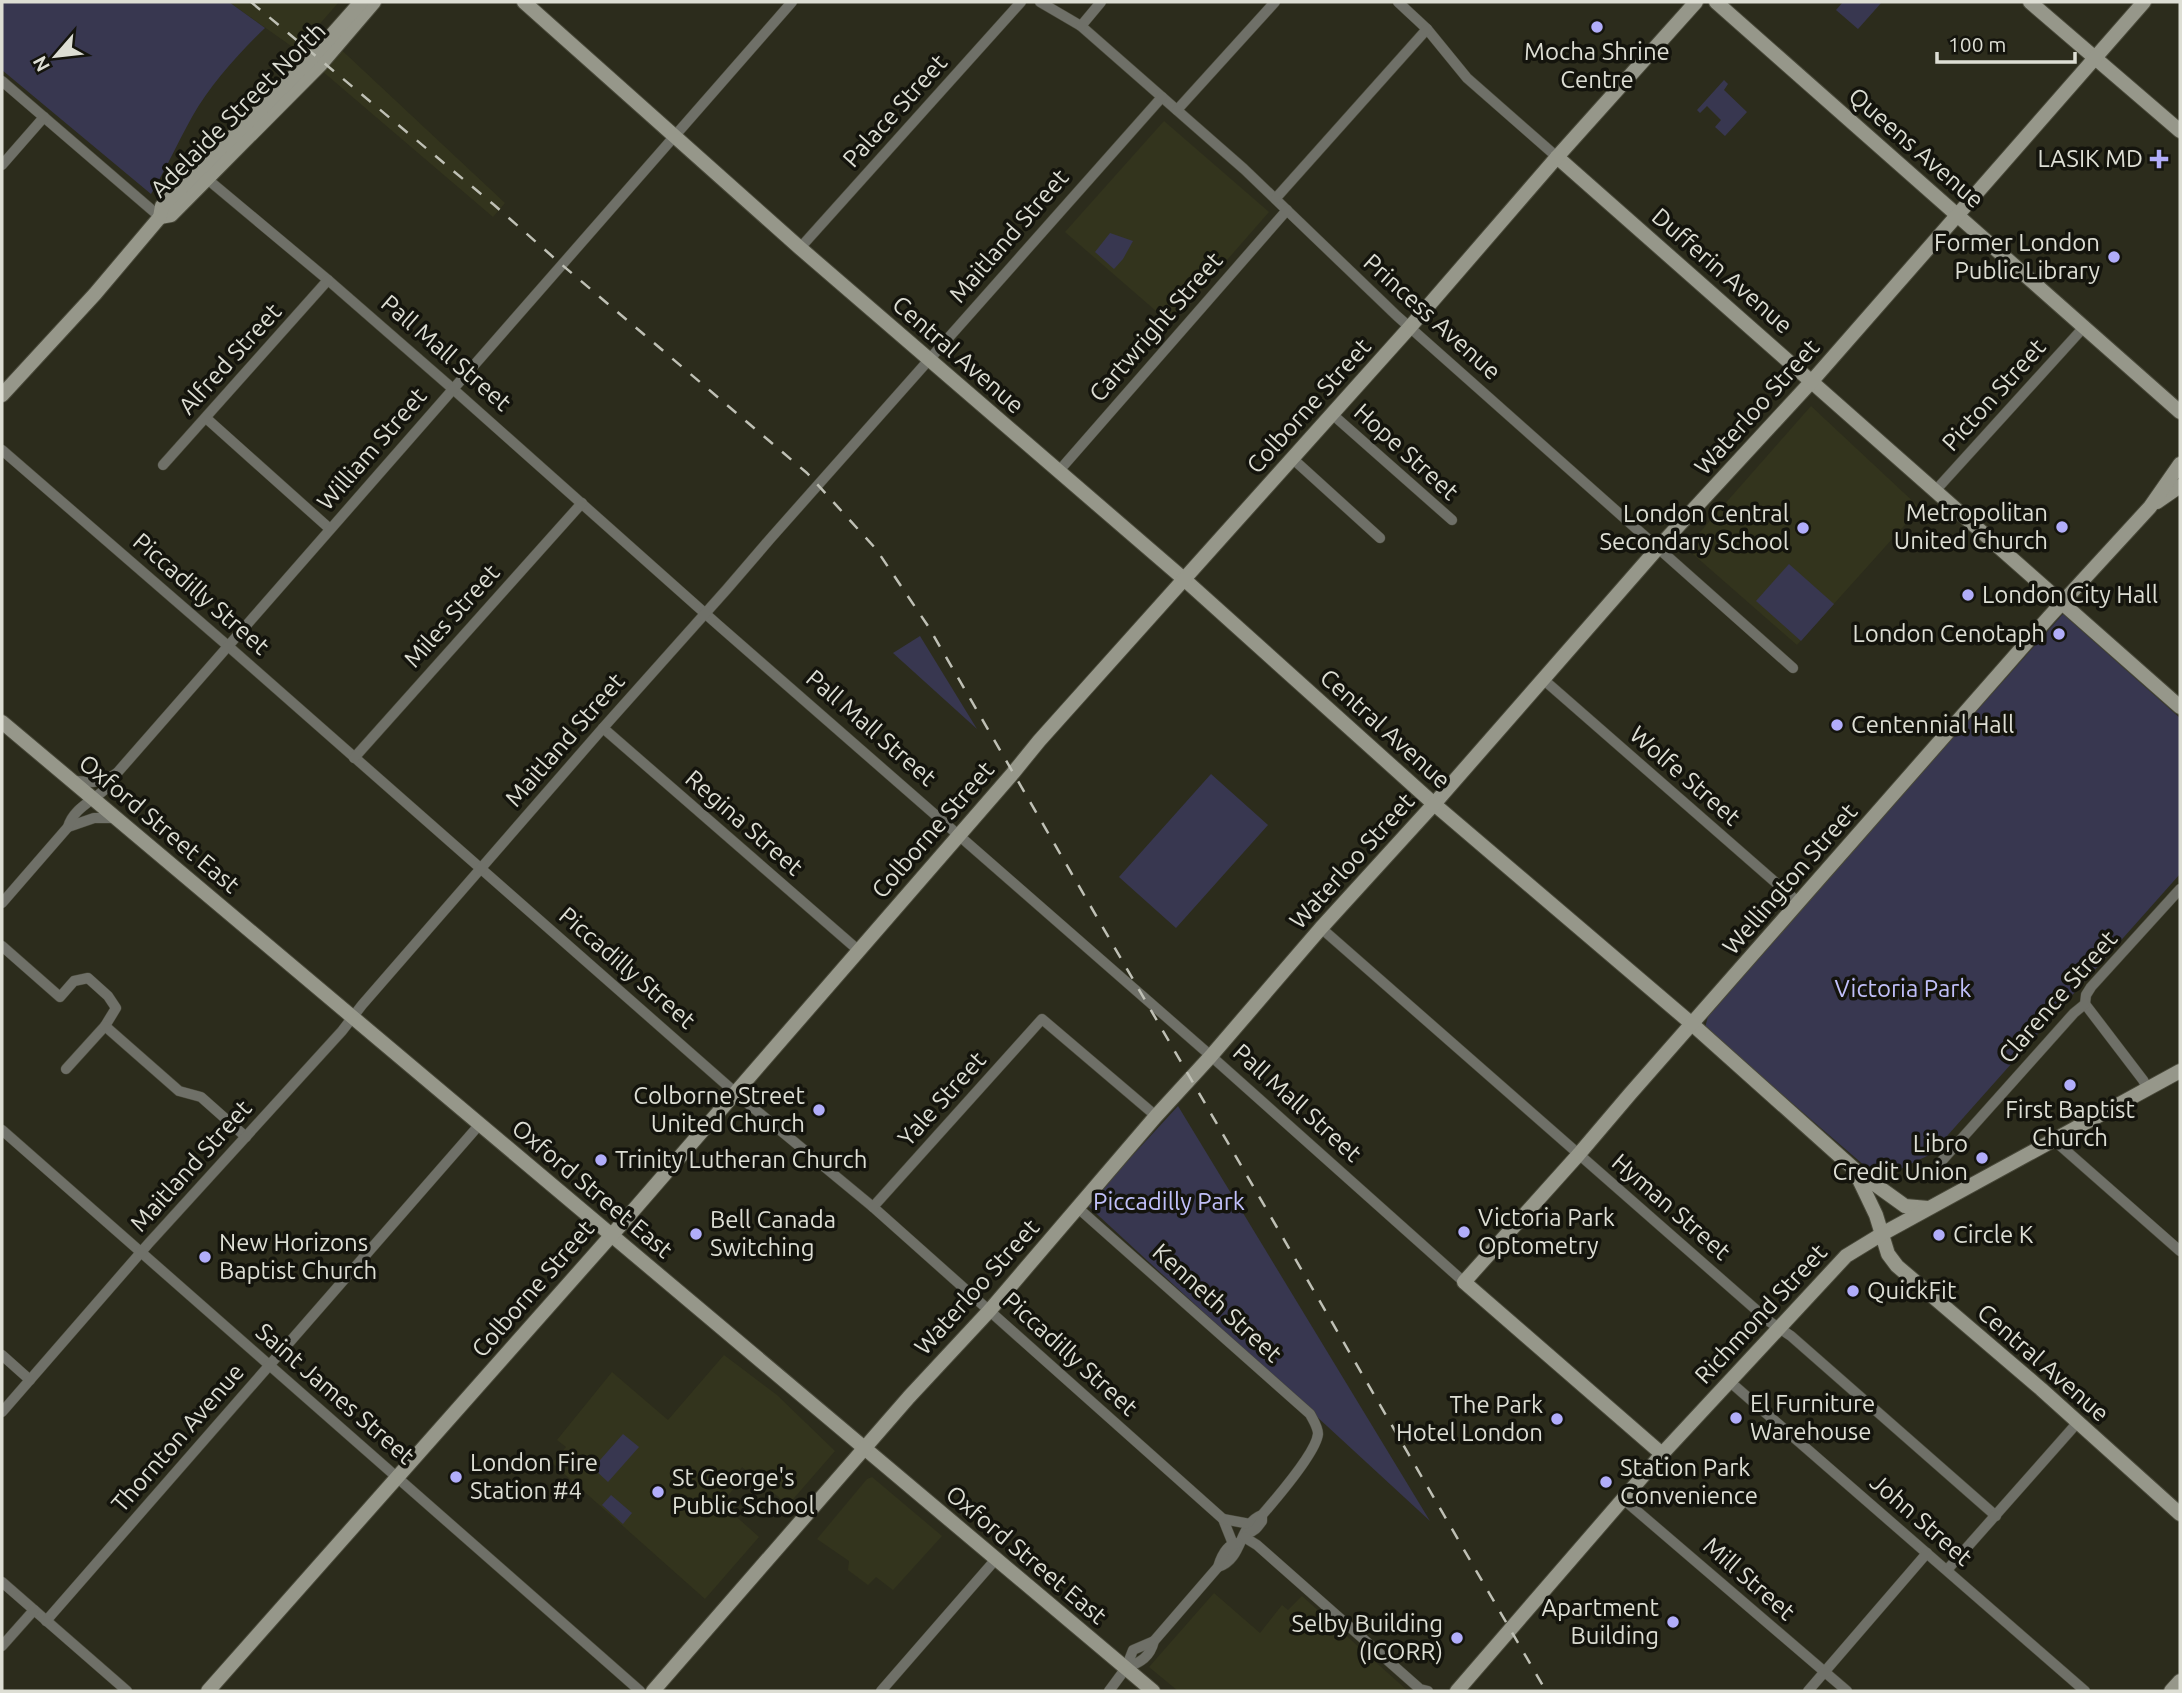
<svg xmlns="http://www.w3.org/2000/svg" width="2182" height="1693" font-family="Ubuntu,sans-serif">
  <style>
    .built { fill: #33341d }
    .green { fill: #383750 }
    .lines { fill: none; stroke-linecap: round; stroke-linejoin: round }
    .street-casing { stroke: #484839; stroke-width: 11 }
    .secondary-casing { stroke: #484839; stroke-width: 16 }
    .street { stroke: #6f7068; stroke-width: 10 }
    .secondary { stroke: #96978a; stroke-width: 14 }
    .rail { stroke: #bfc0b5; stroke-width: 2.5; stroke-dasharray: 12 12; stroke-linecap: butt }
    .poi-dot { fill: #b1adfa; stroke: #14140d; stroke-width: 2.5 }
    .labels { text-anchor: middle; stroke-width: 7; stroke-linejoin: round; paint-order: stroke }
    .poi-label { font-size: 24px; fill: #ddded4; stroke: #14140d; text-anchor: start }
    .street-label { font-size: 24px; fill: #ddded4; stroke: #14140d }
    .park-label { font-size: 24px; fill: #c1c0fa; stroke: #14140d }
  </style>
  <rect width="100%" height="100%" fill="#2c2c1c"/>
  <g class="built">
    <polygon points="229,2 339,2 317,27 505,203 493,217 301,53"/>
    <polygon points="1164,121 1269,212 1171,324 1065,232"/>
    <polygon points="1811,406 1920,508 1797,645 1686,548"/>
    <polygon points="724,1355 777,1395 835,1451 788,1505 742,1467 735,1478 740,1482 721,1503 759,1537 705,1599 552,1463 566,1447 557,1440 612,1372 668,1420"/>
    <polygon points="872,1477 942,1536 893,1590 876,1577 868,1585 848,1570 849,1561 817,1539 867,1479"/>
    <polygon points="1214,1593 1260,1633 1282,1605 1288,1610 1302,1596 1408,1691 1178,1691 1149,1667"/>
  </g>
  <g class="green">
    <path d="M2 2H229L265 28C239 53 210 85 192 117 178 142 166 169 151 194L2 70Z"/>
    <polygon points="1843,2 1882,2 1858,29 1836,10"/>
    <polygon points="1724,80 1728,84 1724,90 1747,112 1725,136 1715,127 1721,120 1707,106 1700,113 1697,110"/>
    <polygon points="1110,233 1133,241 1123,259 1114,269 1095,252"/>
    <polygon points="1789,564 1834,604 1801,641 1756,601"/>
    <polygon points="2063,614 2180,718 2180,874 1931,1154 1880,1179 1705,1028 1709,1012"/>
    <polygon points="920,636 977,729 893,653"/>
    <polygon points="1211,774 1268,825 1176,928 1119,877"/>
    <polygon points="1178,1106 1430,1521 1087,1205"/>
    <polygon points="623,1434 639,1447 608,1482 593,1468"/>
    <polygon points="611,1495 632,1513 623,1524 602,1505"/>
  </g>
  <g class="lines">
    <defs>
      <g id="street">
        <polyline points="1040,2 1081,26 1244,169 1397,316 1793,668"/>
        <polyline points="1398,2 1427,29 1467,78 1557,157"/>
        <polyline points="1081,26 1101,2"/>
        <polyline points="2,81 160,217"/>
        <polyline points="1177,110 1275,2"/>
        <polyline points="2,165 44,117"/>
        <polyline points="206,178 328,280 453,389 717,624 1211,1056 1464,1282"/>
        <polyline points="1276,198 1427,29"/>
        <polyline points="800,248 1021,2"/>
        <polyline points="1332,414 1452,520"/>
        <polyline points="206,418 330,529"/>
        <polyline points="2,450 228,646 746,1102 873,1207 1223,1519 1233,1544"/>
        <polyline points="1293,459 1380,538"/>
        <polyline points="163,465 328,280"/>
        <polyline points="1058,472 1287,210"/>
        <polyline points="1935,491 2084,327"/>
        <polyline points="1544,680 1799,903"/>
        <polyline points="603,728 858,950"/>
        <polyline points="354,758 582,503"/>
        <polyline points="75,781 93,782 106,780 117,773"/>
        <polyline points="68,827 94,818 115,818"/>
        <path d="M2 903 68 827C75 802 108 797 117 773L792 2"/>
        <polyline points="1321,928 1770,1322 1791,1336 1996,1516"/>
        <polyline points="2,946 60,997 74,981 88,978 108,996 116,1008 105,1026 66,1069"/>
        <polyline points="2085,1004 2143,1080 2148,1089"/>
        <polyline points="105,1026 179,1091 201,1097 246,1137"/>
        <polyline points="2,1130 640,1691"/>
        <polyline points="2055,1141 2180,1251"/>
        <polyline points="1939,1164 2057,1032 2074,1013 2085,1004 2086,995 2091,987 2180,889"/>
        <polyline points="873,1207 1042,1019 1156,1116"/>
        <path d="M1078 1208 1310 1414C1313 1420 1318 1427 1318 1434 1316 1453 1275 1500 1262 1515 1238 1524 1244 1559 1218 1567"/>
        <polyline points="2,1355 30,1380"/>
        <polyline points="1729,1381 2085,1691"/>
        <polyline points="2,1412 149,1243 342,1031 362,1005 603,728 727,589 770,539 1162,97"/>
        <polyline points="1623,1499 1847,1691"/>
        <polyline points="1223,1519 1250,1524"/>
        <path d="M1246 1534C1254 1532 1257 1528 1262 1521V1515"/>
        <polyline points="1244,1537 1257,1545 1420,1689 1428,1691"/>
        <polyline points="1947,1570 2078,1422"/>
        <polyline points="2,1582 127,1691"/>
        <polyline points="46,1621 480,1124"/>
        <polyline points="2,1646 34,1610"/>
        <path d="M1126 1668C1141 1662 1150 1657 1154 1641L1218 1567C1221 1557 1227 1544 1238 1543"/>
        <polyline points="881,1691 996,1559"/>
        <polyline points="1109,1691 1126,1668 1133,1650 1154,1641"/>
        <polyline points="1808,1691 1927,1553"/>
      </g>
      <g id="secondary">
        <polyline points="524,2 800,248 1185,580 1434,804 1692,1024 1854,1169 1876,1215 1888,1254 1897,1266 2041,1389 2180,1514"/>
        <polyline points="1716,2 2180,412"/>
        <polyline points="2030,2 2180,131"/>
        <polyline points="1557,157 2180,707"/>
        <polyline points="160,217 171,215 321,64 374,2"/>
        <polyline points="2,395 95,294 160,217 162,206 307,63 361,2"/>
        <polyline points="2157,502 2180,486"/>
        <polyline points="2,722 1153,1691"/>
        <polyline points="1855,1170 1905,1206 1928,1208"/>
        <polyline points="1662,1454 1464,1282 1579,1154 1630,1094 2049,617 2150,507 2180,464"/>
        <polyline points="208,1691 625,1220 1013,773 1039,741 1410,327 1557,157 1696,2"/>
        <polyline points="653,1691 909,1397 990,1310 1156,1116 1211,1056 1321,928 1434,804 1657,549 1812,381 2144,2"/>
        <polyline points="1457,1691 1662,1454 1846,1256 1882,1234 2180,1071"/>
        <polyline points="2171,1691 2180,1681"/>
      </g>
    </defs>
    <use href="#street" class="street-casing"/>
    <use href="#secondary" class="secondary-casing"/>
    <use href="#street" class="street"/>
    <use href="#secondary" class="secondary"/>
    <polyline class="rail" points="251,2 493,204 561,264 807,473 876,549 928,626 1546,1691"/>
  </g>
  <g class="poi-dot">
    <circle cx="1597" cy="27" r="7"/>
    <path d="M2155.5 148.5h7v7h7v7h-7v7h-7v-7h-7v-7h7z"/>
    <circle cx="2114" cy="257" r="7"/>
    <circle cx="2062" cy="527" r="7"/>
    <circle cx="1803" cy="528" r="7"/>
    <circle cx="1968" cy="595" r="7"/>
    <circle cx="2059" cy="634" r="7"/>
    <circle cx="1837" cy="725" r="7"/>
    <circle cx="2070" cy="1085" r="7"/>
    <circle cx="819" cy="1110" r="7"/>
    <circle cx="1982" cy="1158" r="7"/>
    <circle cx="601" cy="1160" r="7"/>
    <circle cx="1464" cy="1232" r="7"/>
    <circle cx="696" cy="1234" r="7"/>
    <circle cx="1939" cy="1235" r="7"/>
    <circle cx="205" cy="1257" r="7"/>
    <circle cx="1853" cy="1291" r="7"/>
    <circle cx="1736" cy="1418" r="7"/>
    <circle cx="1557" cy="1419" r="7"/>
    <circle cx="456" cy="1477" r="7"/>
    <circle cx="1606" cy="1482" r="7"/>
    <circle cx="658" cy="1492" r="7"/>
    <circle cx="1673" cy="1622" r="7"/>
    <circle cx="1457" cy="1638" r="7"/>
  </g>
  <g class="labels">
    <g class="poi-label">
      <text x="1597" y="60" text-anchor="middle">Mocha Shrine<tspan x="1597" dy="28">Centre</tspan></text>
      <text x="2143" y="167" text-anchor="end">LASIK MD</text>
      <text x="2100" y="251" text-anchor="end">Former London<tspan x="2100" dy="28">Public Library</tspan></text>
      <text x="2048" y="521" text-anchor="end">Metropolitan<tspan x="2048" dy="28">United Church</tspan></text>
      <text x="1789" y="522" text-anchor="end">London Central<tspan x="1789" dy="28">Secondary School</tspan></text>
      <text x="1982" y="603">London City Hall</text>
      <text x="2045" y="642" text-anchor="end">London Cenotaph</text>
      <text x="1851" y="733">Centennial Hall</text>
      <text x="805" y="1104" text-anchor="end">Colborne Street<tspan x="805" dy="28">United Church</tspan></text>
      <text x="2070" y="1118" text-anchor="middle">First Baptist<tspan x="2070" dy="28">Church</tspan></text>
      <text x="1968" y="1152" text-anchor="end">Libro<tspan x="1968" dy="28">Credit Union</tspan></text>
      <text x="615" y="1168">Trinity Lutheran Church</text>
      <text x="1478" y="1226">Victoria Park<tspan x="1478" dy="28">Optometry</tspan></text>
      <text x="710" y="1228">Bell Canada<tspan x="710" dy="28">Switching</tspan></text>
      <text x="1953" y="1243">Circle K</text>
      <text x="219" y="1251">New Horizons<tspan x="219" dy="28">Baptist Church</tspan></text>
      <text x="1867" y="1299">QuickFit</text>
      <text x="1750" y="1412">El Furniture<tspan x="1750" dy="28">Warehouse</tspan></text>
      <text x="1543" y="1413" text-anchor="end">The Park<tspan x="1543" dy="28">Hotel London</tspan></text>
      <text x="470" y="1471">London Fire<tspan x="470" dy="28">Station #4</tspan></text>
      <text x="1620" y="1476">Station Park<tspan x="1620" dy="28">Convenience</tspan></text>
      <text x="672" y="1486">St George's<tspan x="672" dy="28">Public School</tspan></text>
      <text x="1659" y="1616" text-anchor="end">Apartment<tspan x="1659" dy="28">Building</tspan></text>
      <text x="1443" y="1632" text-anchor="end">Selby Building<tspan x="1443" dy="28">(ICORR)</tspan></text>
    </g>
    <g class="street-label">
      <text transform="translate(238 110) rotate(-45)" y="8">Adelaide Street North</text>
      <text transform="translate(895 111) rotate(-48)" y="8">Palace Street</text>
      <text transform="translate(1916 148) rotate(41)" y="8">Queens Avenue</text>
      <text transform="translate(1009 236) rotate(-49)" y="8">Maitland Street</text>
      <text transform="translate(1722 271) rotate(41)" y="8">Dufferin Avenue</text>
      <text transform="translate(1432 317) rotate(42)" y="8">Princess Avenue</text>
      <text transform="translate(1156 327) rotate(-49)" y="8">Cartwright Street</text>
      <text transform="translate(446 353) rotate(41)" y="8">Pall Mall Street</text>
      <text transform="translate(958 355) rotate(41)" y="8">Central Avenue</text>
      <text transform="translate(230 359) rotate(-48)" y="8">Alfred Street</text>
      <text transform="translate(1994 395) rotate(-48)" y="8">Picton Street</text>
      <text transform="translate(1309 406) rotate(-48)" y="8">Colborne Street</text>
      <text transform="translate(1757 407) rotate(-48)" y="8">Waterloo Street</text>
      <text transform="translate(372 449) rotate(-49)" y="8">William Street</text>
      <text transform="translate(1406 452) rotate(42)" y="8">Hope Street</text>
      <text transform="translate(201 594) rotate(41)" y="8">Piccadilly Street</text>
      <text transform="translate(452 616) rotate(-48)" y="8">Miles Street</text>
      <text transform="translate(871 728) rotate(41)" y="8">Pall Mall Street</text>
      <text transform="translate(1385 729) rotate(42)" y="8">Central Avenue</text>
      <text transform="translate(565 740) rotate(-49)" y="8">Maitland Street</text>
      <text transform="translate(1685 776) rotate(41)" y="8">Wolfe Street</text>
      <text transform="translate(744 823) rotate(41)" y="8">Regina Street</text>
      <text transform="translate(159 824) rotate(40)" y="8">Oxford Street East</text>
      <text transform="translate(933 830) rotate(-49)" y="8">Colborne Street</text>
      <text transform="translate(1352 861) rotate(-48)" y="8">Waterloo Street</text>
      <text transform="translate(1790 879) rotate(-49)" y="8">Wellington Street</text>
      <text transform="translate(627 968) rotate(41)" y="8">Piccadilly Street</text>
      <text transform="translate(2058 997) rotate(-49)" y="8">Clarence Street</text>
      <text transform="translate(942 1099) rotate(-48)" y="8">Yale Street</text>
      <text transform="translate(1297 1103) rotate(42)" y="8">Pall Mall Street</text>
      <text transform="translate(191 1166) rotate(-48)" y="8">Maitland Street</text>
      <text transform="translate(592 1189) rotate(40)" y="8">Oxford Street East</text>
      <text transform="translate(1671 1207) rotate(41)" y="8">Hyman Street</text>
      <text transform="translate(977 1287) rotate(-48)" y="8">Waterloo Street</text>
      <text transform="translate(533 1289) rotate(-49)" y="8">Colborne Street</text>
      <text transform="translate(1217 1303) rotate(42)" y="8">Kenneth Street</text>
      <text transform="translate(1761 1314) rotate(-47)" y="8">Richmond Street</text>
      <text transform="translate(1070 1354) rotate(42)" y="8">Piccadilly Street</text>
      <text transform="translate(2043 1363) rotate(41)" y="8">Central Avenue</text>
      <text transform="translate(335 1394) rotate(41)" y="8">Saint James Street</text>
      <text transform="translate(178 1438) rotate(-49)" y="8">Thornton Avenue</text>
      <text transform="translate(1921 1520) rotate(41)" y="8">John Street</text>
      <text transform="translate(1026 1555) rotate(40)" y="8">Oxford Street East</text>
      <text transform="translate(1749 1579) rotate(41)" y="8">Mill Street</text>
    </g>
    <g class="park-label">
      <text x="1903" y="997">Victoria Park</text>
      <text x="1169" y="1210">Piccadilly Park</text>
    </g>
  </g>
  <rect width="2182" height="1693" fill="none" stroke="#ddded4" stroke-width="7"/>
  <g transform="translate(56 56) rotate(242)" stroke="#14140d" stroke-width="5" paint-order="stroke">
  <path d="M0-5L12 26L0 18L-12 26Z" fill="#ddded4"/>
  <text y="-10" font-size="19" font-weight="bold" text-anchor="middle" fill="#ddded4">N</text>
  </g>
  <path d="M1937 52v10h138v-10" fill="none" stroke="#ddded4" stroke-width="3.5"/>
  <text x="1948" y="52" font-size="21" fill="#ddded4" stroke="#14140d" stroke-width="5" paint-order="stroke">100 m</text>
</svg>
